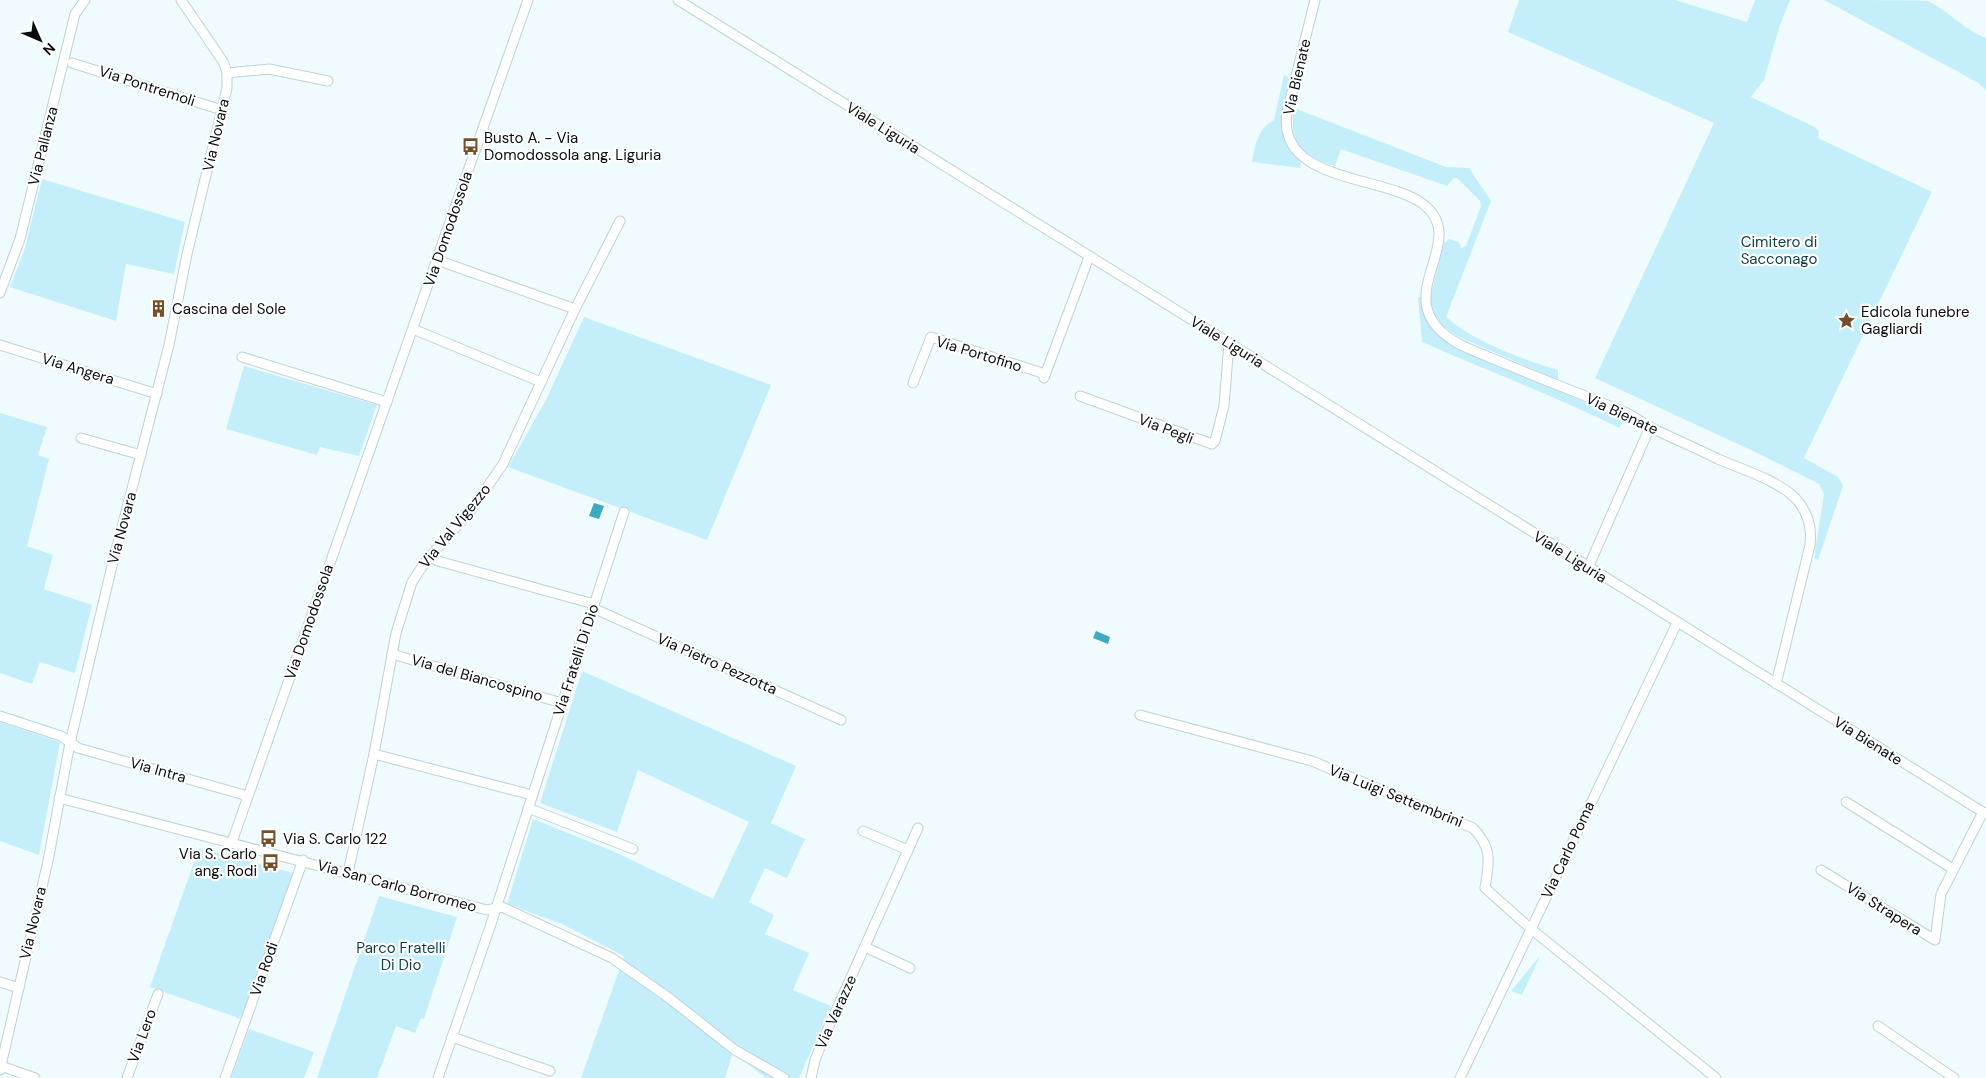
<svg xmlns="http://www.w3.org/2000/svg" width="1986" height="1078" font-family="'DM Sans',sans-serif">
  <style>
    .green { fill: #c4effa }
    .water { fill: #3cabc2 }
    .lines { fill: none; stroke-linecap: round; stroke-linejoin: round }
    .minor-casing { stroke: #bfd2d7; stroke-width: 11 }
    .minor { stroke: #fff; stroke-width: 9 }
    .labels { text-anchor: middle; stroke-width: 4.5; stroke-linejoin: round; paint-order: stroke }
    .street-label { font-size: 15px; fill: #070d0f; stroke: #fff }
    .poi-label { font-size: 15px; fill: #070d0f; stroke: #fff; text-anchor: start }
    .park-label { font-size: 15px; fill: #0d3f49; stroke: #fff }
  </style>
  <rect width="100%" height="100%" fill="#effbfe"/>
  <g class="green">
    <polygon points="1519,0 1675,0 1747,22 1755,0 1790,0 1779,28 1764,80 1751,97 1813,126 1819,131 1818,138 1932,192 1804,458 1838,477 1843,486 1818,560 1814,558 1824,494 1819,484 1753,451 1595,378 1714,123 1508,32"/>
    <path d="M1824 0C1841 0 1918 0 1928 1 1949 11 1964 30 1986 38V90L1977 82Z"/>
    <path d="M1284 75 1292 78C1282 117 1275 128 1301 162L1300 168 1252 162C1255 145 1258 128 1274 120Z"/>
    <path d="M1294 108 1446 167 1469 168 1491 201 1446 317C1474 342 1522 359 1558 370V380L1457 336 1436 321 1430 311V298L1444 243 1449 239 1459 242 1461 248 1466 246 1481 206 1480 201 1457 178H1454L1447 186 1341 149 1335 166C1303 156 1288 143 1294 108Z"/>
    <polygon points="42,179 185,222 174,274 126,264 116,321 10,287 24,251"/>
    <path d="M1418 297H1421C1422 316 1430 327 1444 338L1624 420 1619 428C1555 396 1488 371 1422 342Z"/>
    <polygon points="584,317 771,385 707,540 508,467 546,400"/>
    <polygon points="244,366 377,405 359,456 320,447 317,455 226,429"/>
    <polygon points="0,413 47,427 38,455 49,459 27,546 53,555 44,589 92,605 75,673 40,662 32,684 0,673"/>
    <polygon points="582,671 796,766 771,823 805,839 787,878 765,868 749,902 774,915 765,934 809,953 793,990 831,1006 799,1078 766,1078 733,1052 725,1078 581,1078 624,956 562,924 507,904 533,819 615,852 713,899 749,822 638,770 617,832 540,803"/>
    <polygon points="0,722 60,742 39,855 0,841"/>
    <polygon points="199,848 293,873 241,1019 150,987"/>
    <polygon points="379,896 457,917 424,1019 421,1018 415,1033 396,1026 377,1078 317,1078"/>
    <polygon points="1540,956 1522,995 1511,991"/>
    <polygon points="249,1029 314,1052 304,1078 231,1078"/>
  </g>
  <g class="water">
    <polygon points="594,503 604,506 599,519 589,516"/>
    <polygon points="1096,631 1110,637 1108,644 1093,638"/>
  </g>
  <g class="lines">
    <defs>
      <g id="minor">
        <polyline points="678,0 1986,814"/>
        <path d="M1315 0 1287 112C1276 183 1385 175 1423 204 1474 243 1380 300 1459 344 1475 352 1492 358 1508 365 1546 381 1584 395 1622 411 1633 415 1642 423 1652 428 1674 439 1696 448 1718 459 1741 469 1780 481 1796 499 1808 512 1812 528 1810 545L1776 684"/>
        <polyline points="72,63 222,110"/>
        <polyline points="227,73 269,69 328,81"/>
        <polyline points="437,260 575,309"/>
        <polyline points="0,293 20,239 75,14 85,0"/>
        <polyline points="413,329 541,382"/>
        <polyline points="0,345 157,394"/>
        <polyline points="242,357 387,402"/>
        <polyline points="1044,378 1089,257"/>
        <polyline points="913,383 931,337 1045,374"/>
        <polyline points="1080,396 1212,444 1215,441 1224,406 1229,343"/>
        <polyline points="81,438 141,455"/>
        <polyline points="430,556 438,561 594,604"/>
        <polyline points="1588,568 1650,427"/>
        <polyline points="593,608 841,720"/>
        <polyline points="392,654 562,703"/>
        <path d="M1140 715 1312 761 1473 828C1493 849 1489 861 1485 888L1531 929 1716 1078"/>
        <polyline points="0,716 61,736 78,748 248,796"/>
        <polyline points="374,754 532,795"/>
        <polyline points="59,798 487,910 502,907 612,958 669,998 735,1050 784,1078"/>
        <polyline points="1846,802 1953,869"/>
        <polyline points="528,808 633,849"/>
        <polyline points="863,831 908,850"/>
        <polyline points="232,842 528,0"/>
        <polyline points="1821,870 1935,940 1941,894 1983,812"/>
        <polyline points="348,873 374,754 396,633 412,582 426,561 472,509 503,464 575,309 620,221"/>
        <polyline points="865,947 910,968"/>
        <polyline points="0,982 19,988"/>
        <polyline points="1878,1026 1954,1078"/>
        <polyline points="452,1037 550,1071"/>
        <polyline points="1,1066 35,1078"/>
        <polyline points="0,1070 48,861 70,743 111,570 169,345 187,254 227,88 227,73 224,63 181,0"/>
        <polyline points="127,1078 158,994"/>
        <polyline points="225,1078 303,860"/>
        <polyline points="438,1078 491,924 624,512"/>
        <polyline points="811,1078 815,1060 825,1035 918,828"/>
        <polyline points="1460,1078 1677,623"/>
      </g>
    </defs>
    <use href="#minor" class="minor-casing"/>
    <use href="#minor" class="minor"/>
  </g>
  <defs>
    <symbol id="bus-bare" viewBox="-9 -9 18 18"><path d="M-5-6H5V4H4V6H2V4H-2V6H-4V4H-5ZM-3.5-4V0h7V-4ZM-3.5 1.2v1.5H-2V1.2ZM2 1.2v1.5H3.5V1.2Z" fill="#74502a" stroke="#fff" stroke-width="2.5" paint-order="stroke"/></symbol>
    <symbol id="building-bare" viewBox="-9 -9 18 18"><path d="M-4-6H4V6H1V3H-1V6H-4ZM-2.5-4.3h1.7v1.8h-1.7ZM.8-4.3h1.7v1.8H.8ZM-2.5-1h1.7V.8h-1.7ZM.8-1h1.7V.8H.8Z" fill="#74502a" stroke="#fff" stroke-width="2.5" paint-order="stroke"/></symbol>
    <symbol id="sight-bare" viewBox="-9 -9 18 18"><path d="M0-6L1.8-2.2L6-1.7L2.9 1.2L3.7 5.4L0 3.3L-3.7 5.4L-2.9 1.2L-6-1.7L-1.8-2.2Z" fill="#74502a" stroke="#fff" stroke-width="2.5" paint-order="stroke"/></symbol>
  </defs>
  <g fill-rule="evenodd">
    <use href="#bus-bare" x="458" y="134" width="25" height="25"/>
    <use href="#building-bare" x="146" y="296" width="25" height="25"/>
    <use href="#sight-bare" x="1834" y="308" width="25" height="25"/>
    <use href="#bus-bare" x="256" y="826" width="25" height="25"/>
    <use href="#bus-bare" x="258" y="850" width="25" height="25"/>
  </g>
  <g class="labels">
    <g class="street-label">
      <text transform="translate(1297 77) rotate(-77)" y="5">Via Bienate</text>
      <text transform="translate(147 86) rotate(18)" y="5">Via Pontremoli</text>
      <text transform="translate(883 128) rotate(32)" y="5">Viale Liguria</text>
      <text transform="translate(216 135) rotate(-77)" y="5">Via Novara</text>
      <text transform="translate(43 146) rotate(-76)" y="5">Via Pallanza</text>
      <text transform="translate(448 229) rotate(-71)" y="5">Via Domodossola</text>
      <text transform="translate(1227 342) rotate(32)" y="5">Viale Liguria</text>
      <text transform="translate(979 354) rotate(17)" y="5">Via Portofino</text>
      <text transform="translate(78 369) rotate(17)" y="5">Via Angera</text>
      <text transform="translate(1622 414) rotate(25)" y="5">Via Bienate</text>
      <text transform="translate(1166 429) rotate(21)" y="5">Via Pegli</text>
      <text transform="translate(455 526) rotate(-51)" y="5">Via Val Vigezzo</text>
      <text transform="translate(122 528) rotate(-75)" y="5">Via Novara</text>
      <text transform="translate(1570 557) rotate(32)" y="5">Viale Liguria</text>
      <text transform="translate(309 622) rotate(-71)" y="5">Via Domodossola</text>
      <text transform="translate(576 660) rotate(-72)" y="5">Via Fratelli Di Dio</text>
      <text transform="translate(717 664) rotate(24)" y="5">Via Pietro Pezzotta</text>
      <text transform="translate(477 678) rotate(16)" y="5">Via del Biancospino</text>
      <text transform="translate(1868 741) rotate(32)" y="5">Via Bienate</text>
      <text transform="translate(158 770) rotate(16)" y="5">Via Intra</text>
      <text transform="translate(1396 796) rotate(22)" y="5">Via Luigi Settembrini</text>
      <text transform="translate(1568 850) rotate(-65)" y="5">Via Carlo Poma</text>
      <text transform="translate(397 886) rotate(15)" y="5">Via San Carlo Borromeo</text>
      <text transform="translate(1884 909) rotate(32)" y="5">Via Strapera</text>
      <text transform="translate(33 923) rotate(-77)" y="5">Via Novara</text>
      <text transform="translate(264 969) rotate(-71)" y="5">Via Rodi</text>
      <text transform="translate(836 1012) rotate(-66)" y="5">Via Varazze</text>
      <text transform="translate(142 1036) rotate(-70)" y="5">Via Lero</text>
    </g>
    <g class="poi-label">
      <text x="484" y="143">Busto A. - Via<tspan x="484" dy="17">Domodossola ang. Liguria</tspan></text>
      <text x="172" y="314">Cascina del Sole</text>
      <text x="1861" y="317">Edicola funebre<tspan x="1861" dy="17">Gagliardi</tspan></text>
      <text x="283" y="844">Via S. Carlo 122</text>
      <text x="257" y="859" text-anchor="end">Via S. Carlo<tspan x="257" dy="17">ang. Rodi</tspan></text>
    </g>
    <g class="park-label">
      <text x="1779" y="247">Cimitero di<tspan x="1779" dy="17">Sacconago</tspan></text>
      <text x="401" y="953">Parco Fratelli<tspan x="401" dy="17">Di Dio</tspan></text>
    </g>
  </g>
  <g transform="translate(40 40) rotate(135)" stroke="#ffffff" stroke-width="4" paint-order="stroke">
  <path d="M0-4L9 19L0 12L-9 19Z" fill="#070d0f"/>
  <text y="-8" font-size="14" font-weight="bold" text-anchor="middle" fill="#070d0f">N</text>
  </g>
</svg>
